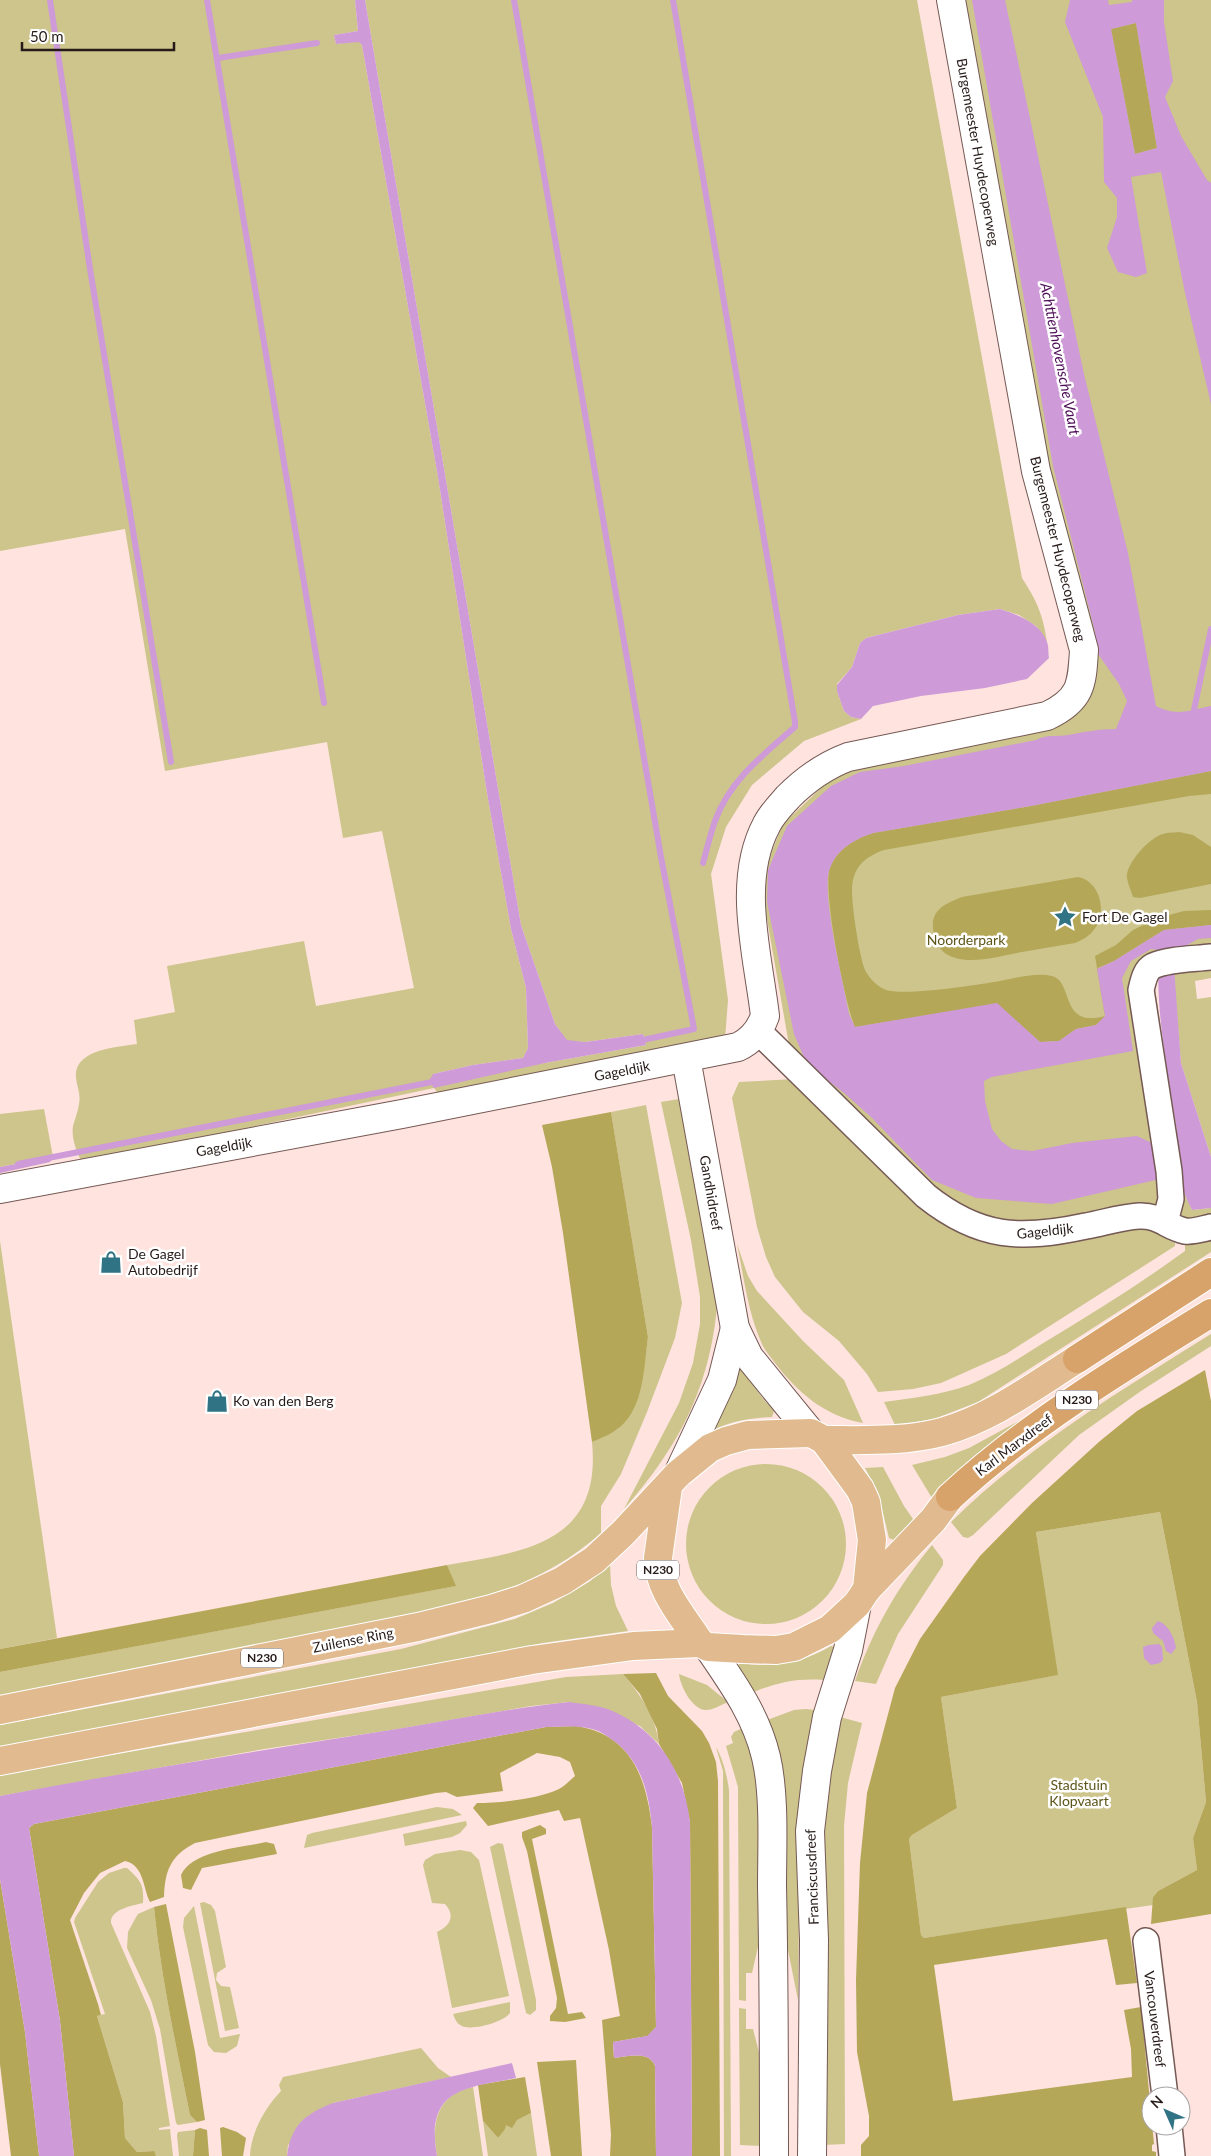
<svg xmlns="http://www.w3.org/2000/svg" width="1211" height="2156" font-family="Lato,sans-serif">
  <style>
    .green { fill: #cdc58c }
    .forest { fill: #b4a758 }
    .water { fill: #ce9ad7; fill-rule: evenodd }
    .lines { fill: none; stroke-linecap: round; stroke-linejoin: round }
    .stream { stroke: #ce9ad7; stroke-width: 6 }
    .minor-casing { stroke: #755954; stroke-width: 28 }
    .tertiary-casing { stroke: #755954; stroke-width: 30 }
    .secondary-casing { stroke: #755954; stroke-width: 30 }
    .primary-casing { stroke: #fff; stroke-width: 30 }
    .trunk-casing { stroke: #fff; stroke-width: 30 }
    .minor { stroke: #fff; stroke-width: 25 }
    .tertiary { stroke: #fff; stroke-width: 28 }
    .secondary { stroke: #fff; stroke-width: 28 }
    .primary { stroke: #e2ba8f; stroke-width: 28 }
    .trunk { stroke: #d8a36a; stroke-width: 28 }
    .labels { text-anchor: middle; stroke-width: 5; stroke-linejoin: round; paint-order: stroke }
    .shield { fill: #fff; stroke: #675f5e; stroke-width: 1 }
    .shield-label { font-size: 12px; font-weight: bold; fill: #261b19 }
    .street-label { font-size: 14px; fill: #261b19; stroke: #fff }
    .poi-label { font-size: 14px; fill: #261b19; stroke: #fff; text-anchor: start }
    .park-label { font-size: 14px; fill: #5e5519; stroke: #fff }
    .water-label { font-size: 15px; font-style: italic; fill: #4d0c57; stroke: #fff }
  </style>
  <rect width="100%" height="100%" fill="#fee3de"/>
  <g class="green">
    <path d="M0 0H355L358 31 334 35 336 44 359 41 362 45 438 477 487 793 511 929 526 988 528 1048 523 1058 473 1065 433 1074 545 1063 646 1045 643 1034 585 1042 567 1041 555 1024 521 925 365 0H917L1022 578C1037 601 1043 615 1047 642L1036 626 1019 615 1000 609 958 615 866 638 860 643 852 667 837 684V691L844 711 851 717 861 719 804 741 752 785 726 827 711 874 728 1000 725 1039 440 1096 434 1088 82 1163C77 1152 71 1139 73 1126 75 1119 78 1111 79 1104 81 1094 77 1087 76 1078 73 1049 118 1047 137 1044L134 1020 175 1012 167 966 304 941 316 1006 414 988 382 831 343 838 327 742 165 771 125 529 0 551Z"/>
    <polygon points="965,0 1211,0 1211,978 1195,981 1197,999 1211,997 1211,1157 1181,1063 1174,979 1154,982 1186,1197 1192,1210 1210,1208 1211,1206 1211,1217 1192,1240 1171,1241 1175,1243 1175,1246 1006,1354 941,1383 913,1389 878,1392 867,1374 839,1341 803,1312 775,1277 766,1257 757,1227 732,1098 739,1082 795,1079 764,902 765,868 783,824 840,770 1079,708 1046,469"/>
    <path d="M679 1099 718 1295C712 1383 682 1443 624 1509L679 1403 693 1363 700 1324V1297L691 1240 661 1102Z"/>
    <path d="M646 1105 682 1303 675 1338 647 1412 621 1474 601 1506V1533C539 1588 469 1603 391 1621L0 1695V1672L455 1586 447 1565C525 1552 602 1543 592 1442L618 1429 643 1373 648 1337 611 1112Z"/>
    <polygon points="44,1109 53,1157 0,1167 0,1114"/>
    <path d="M1211 1237V1252L978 1402 934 1419 895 1425 884 1402C913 1398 941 1395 969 1385 996 1374 1021 1357 1045 1342 1093 1313 1140 1284 1185 1251V1242Z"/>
    <polygon points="0,1241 57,1638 0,1649"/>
    <path d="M737 1244 748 1276 757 1291 803 1341 844 1380 863 1423C825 1416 798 1393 775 1363 771 1357 765 1351 762 1344 748 1313 744 1278 737 1244Z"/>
    <path d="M1211 1334V1346L1141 1391 1079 1435 973 1535 968 1538 963 1537 951 1522C1028 1446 1120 1391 1211 1334Z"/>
    <polygon points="1120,1355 932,1498 912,1465 945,1457 969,1448 1019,1421"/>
    <path d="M739 1365 764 1400 774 1411 772 1417C745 1418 728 1422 704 1434Z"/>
    <circle cx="766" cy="1544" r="80"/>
    <polygon points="883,1467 904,1506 913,1519 896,1541 889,1538 878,1492 865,1468"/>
    <polygon points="1160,1512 1197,1702 1206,1802 1193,1838 1197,1870 1158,1891 1153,1897 1153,1905 924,1938 921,1935 909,1839 912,1835 957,1808 941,1697 1057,1675 1036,1532"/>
    <path d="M932 1545 943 1560V1565L898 1634 876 1684 855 1681C873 1630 898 1586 932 1545Z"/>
    <polygon points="610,1564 611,1585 616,1606 628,1631 543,1643 0,1750 0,1725 401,1649 515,1619 553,1603 589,1582"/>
    <path d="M831 1646 835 1647 824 1680C798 1678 778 1682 754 1692L737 1667 740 1663C772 1668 803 1663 831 1646Z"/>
    <path d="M623 1674C640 1694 656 1717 659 1744L640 1726 569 1702 531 1706 398 1729 264 1749 0 1796V1774L566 1677Z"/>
    <path d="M679 1674 707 1685 728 1702C721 1705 713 1710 706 1710 692 1710 680 1685 679 1674Z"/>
    <polygon points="806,1709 815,1710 800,1812 798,2000 787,1945 767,1720 794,1710"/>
    <polygon points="840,1717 862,1723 848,1783 844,1826 845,2144 823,2145 825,1813"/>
    <polygon points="743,1728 753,1758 759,1796 760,1938 752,1973 746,1973 746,2001 739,2000 738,1787 726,1746 733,1743 731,1737 734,1732"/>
    <path d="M716 1747C723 1759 727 1775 729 1790L731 2156H724L723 1771Z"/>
    <polygon points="437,1807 453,1809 462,1815 304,1848 307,1835 312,1833"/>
    <polygon points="466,1821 467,1825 460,1833 452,1837 405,1846 403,1834"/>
    <polygon points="498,1843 503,1844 536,2000 536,2010 530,2015 526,2013 490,1847"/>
    <path d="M460 1850 471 1852 479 1860 509 1996 452 2008 437 1932C450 1926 456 1916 445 1904L432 1903 423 1865 425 1860 435 1854Z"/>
    <path d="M124 1868H127C141 1881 144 1884 143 1903 132 1906 110 1909 111 1923L150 2012 156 2036 170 2126 159 2128V2130L170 2129 173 2156H156L153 2151 137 2152 125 2138 123 2102 97 2016 105 2014 74 1922 75 1918 98 1882 109 1873Z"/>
    <polygon points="204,1902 211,1905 215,1911 226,1967 217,1973 216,1980 221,1986 230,1987 239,2028 225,2031 200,1903"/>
    <polygon points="194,1906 220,2038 240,2034 237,2046 226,2053 214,2052 208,2045 183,1927 184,1918"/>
    <path d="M154 1907C161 1977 176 2046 190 2115L197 2122 178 2125 176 2123 160 2029 151 2000 127 1948 128 1932 135 1919 138 1914Z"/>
    <path d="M510 2002V2013C504 2022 472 2031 462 2026 457 2024 455 2019 453 2014Z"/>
    <polygon points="739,2008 746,2009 746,2029 753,2029 761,2060 762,2146 740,2145"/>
    <path d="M421 2048 438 2068 451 2077 333 2103 288 2145 287 2156H250C251 2132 265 2108 281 2091L279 2085 283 2077Z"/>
    <path d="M473 2087 483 2156H437C431 2123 436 2095 473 2087Z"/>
    <polygon points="531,2113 537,2156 488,2156 483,2121 498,2138 506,2125"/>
    <polygon points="195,2130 193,2156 179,2156 177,2135 178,2132"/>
  </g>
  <g class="forest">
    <polygon points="1136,23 1157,148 1135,154 1111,29"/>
    <path d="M1211 771V794L1189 796 884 850C864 857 852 868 852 891 852 907 859 955 865 970 868 977 879 988 886 990 906 996 977 985 1000 981 1016 978 1036 972 1052 976 1074 981 1059 1029 1105 1016L1095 956 1116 945 1133 930 1158 918 1184 911 1211 910V925L1164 930 1114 961 1098 968 1106 1016 1096 1025 1076 1029 1059 1041 1040 1042 997 1004 855 1027C845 1004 822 889 830 868 837 849 855 839 873 833L1031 806Z"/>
    <path d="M1179 832 1193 835 1211 847V884L1140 898 1133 897C1131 891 1128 884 1127 878 1125 864 1150 837 1163 834 1168 832 1174 833 1179 832Z"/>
    <path d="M1078 877C1099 881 1107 909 1096 927 1091 935 1083 940 1075 943 1057 946 1039 949 1022 952 991 958 937 975 933 928 931 909 947 903 962 897Z"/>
    <path d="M611 1112 648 1337C644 1366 644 1407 620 1427 612 1434 601 1438 592 1442L563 1233 552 1167 542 1125Z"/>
    <polygon points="1205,1370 1211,1401 1211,1914 1151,1924 1153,1897 1158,1891 1197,1870 1193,1838 1206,1802 1197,1702 1160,1512 1036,1532 1058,1675 941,1697 957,1808 912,1835 909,1839 921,1935 924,1938 1126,1907 1137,1983 1116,1985 1107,1939 934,1965 953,2101 1132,2077 1131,2049 1124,2010 1141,2007 1154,2144 1152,2145 1152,2151 1156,2152 1156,2156 861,2156 861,2145 869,2136 869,2116 857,2052 856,1980 860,1863 867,1793 895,1688 920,1639 964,1577 980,1556 1032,1503 1100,1441 1137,1411"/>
    <polygon points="447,1565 456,1586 0,1672 0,1649"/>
    <polygon points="656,1673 668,1696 702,1731 709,1743 716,1762 718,1781 720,2156 692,2156 690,1822 682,1783 659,1744 657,1729 640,1694 623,1674"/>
    <path d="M576 1726C631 1734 646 1777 652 1827L656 2027 648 2036 613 2042 614 2058C627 2057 649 2050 655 2066L656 2156H610L611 2134 602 2020 620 2016 609 1950 580 1818 564 1821 559 1810 488 1826 473 1808 477 1803C501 1803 538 1799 559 1789 565 1786 570 1780 575 1776L570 1762 560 1757 537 1753 500 1773 503 1791 457 1797 446 1792 436 1793 195 1843C170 1856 165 1871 164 1897L150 1902C143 1888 144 1865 125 1861L100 1873 84 1893 70 1920 98 2004 101 2015 97 2016 123 2102 125 2138 137 2152 154 2151 156 2156H74L60 2021 29 1828 34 1824 546 1727Z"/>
    <polygon points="540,1825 546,1829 546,1834 532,1839 568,2014 582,2012 586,2018 565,2022 550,2021 550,2016 556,2008 557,1998 527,1851 522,1837 522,1832"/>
    <path d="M266 1842 274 1844 277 1854 202 1868 191 1890 183 1888 181 1875C193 1850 241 1848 266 1842Z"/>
    <polygon points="0,1879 25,2032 39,2156 11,2156 0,2064"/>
    <path d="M166 1904 195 2052 205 2120 197 2122 190 2115C176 2046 161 1977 154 1907Z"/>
    <polygon points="576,2060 582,2156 551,2156 537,2062"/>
    <polygon points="525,2077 531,2113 517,2120 512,2128 506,2125 505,2129 498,2138 483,2121 478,2085"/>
    <polygon points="223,2127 237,2132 246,2138 243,2156 222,2156 220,2128"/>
    <polygon points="200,2128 207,2130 209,2156 193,2156 195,2130"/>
  </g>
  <g class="water">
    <polygon points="355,0 365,0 521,925 555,1024 567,1040 585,1042 643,1034 646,1045 545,1063 434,1088 429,1081 433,1074 473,1065 523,1058 528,1048 526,988 511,929 487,793 438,477 362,45 359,42 336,44 334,35 358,31"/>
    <path d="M972 0H1005L1084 374 1128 553 1156 706C1178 717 1189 710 1211 706V771L1031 806 873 833C855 839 837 849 830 868 820 891 844 985 849 1014L855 1027 997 1003 1040 1042 1059 1041 1076 1029 1096 1025 1105 1016 1097 969 1114 961 1164 930 1211 925V938L1198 939 1173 953 1181 1063 1211 1157V1208L1192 1210C1182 1191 1176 1169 1175 1148 1175 1140 1178 1133 1176 1125 1167 1068 1155 1009 1159 950L1151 949 1131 961 1122 978 1133 1051 992 1077 984 1081 985 1101 992 1129 1001 1141 1012 1149 1032 1151 1072 1143 1137 1136 1150 1142 1160 1158V1179L1052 1204 976 1198 932 1180 871 1117 844 1093 813 1069 803 1055 794 1034 767 902 768 870 787 826 831 786 860 772 904 766 1036 740C1047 734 1056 737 1068 735 1084 732 1099 729 1116 729L1127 701 1119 684 1096 651 1095 632 1053 466Z"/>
    <path d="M1070 0H1108L1109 5 1132 2V0H1164V22L1173 81 1165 97 1181 136 1207 180 1211 183V404L1185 293 1161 172 1131 177 1147 273 1136 277 1118 272 1107 248 1117 217V198L1104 182 1103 117 1065 22ZM1136 23 1157 148 1135 154 1111 29Z"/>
    <path d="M1000 609C1018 615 1040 623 1047 642 1049 647 1048 653 1049 658L1027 679 985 688 921 696 873 706 861 719 851 717 844 711 837 691V685L852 667 860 643 866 638 958 615Z"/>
    <polygon points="53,1157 50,1162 0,1173 0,1167"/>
    <path d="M1158 1621C1169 1625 1174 1637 1176 1648L1171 1654 1166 1651 1163 1641 1153 1633 1152 1628Z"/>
    <polygon points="1148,1645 1159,1644 1162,1647 1163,1660 1160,1663 1151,1665 1144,1658 1143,1647"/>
    <path d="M569 1702C582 1704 598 1705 610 1710 658 1730 684 1771 690 1822L692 2156H656L655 2066C649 2050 627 2057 614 2058L613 2042 647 2036 656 2027 652 1827C649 1796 643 1766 618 1744 610 1738 601 1731 592 1729 577 1725 561 1727 546 1727L34 1824 29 1828 60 2021 74 2156H39L25 2032 0 1879V1796C132 1771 264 1750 397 1729 454 1720 511 1708 569 1702Z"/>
    <path d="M512 2063 516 2078C464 2088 425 2089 437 2156H287C291 2125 305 2114 333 2103Z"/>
  </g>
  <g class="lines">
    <g class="stream">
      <polyline points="50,0 90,269 171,762"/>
      <polyline points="207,0 324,703"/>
      <polyline points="514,0 661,857 694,1029 638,1041"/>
      <path d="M673 0 795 722V727C763 755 730 780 715 821 710 835 707 849 703 863"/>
      <polyline points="218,58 317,43"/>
      <polyline points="1196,716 1194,710 1211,629"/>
      <polyline points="18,1164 437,1081"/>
    </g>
    <defs>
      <g id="minor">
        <path d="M758 1031 926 1196C980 1239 1021 1240 1086 1226 1103 1223 1121 1217 1139 1216 1159 1215 1167 1227 1185 1231 1194 1232 1202 1229 1211 1227"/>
        <path d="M1165 1222 1171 1199 1169 1171 1141 990C1143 982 1145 970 1153 966 1168 959 1195 959 1211 957"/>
        <polyline points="1146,1941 1165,2096"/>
        <polyline points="1169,2126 1172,2156"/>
      </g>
      <g id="tertiary">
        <polyline points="686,1058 735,1328 749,1357 811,1433"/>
        <path d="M0 1189 402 1114 738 1047C751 1041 760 1030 765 1016 758 955 736 881 767 824 772 814 781 805 788 797 806 779 824 766 848 757L1047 716C1081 700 1082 685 1084 650L1036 471 951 0"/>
        <polyline points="678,1474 722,1380 735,1328"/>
      </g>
      <g id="secondary">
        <path d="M708 1647C732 1682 756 1715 766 1757 775 1795 772 1847 772 1886 774 1976 774 2066 774 2156"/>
        <polyline points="812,2156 814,1940 810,1831 817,1771 827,1717 848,1650 857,1604"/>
      </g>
      <g id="primary">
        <path d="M824 1440C863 1440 904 1442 942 1432 992 1418 1034 1386 1077 1359"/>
        <polyline points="867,1589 933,1520 950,1497"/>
        <path d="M0 1710 418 1627 491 1609 523 1599 562 1581 594 1560 623 1533 678 1474 710 1448 726 1441 748 1435 811 1433 824 1440 860 1489 866 1502 872 1540 867 1589 857 1604 830 1629 794 1647 776 1650 743 1649 708 1647 700 1643C683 1616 659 1591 658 1558L668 1487"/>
        <polyline points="0,1761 532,1660 633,1646 700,1643"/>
      </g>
      <g id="trunk">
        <polyline points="1077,1359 1211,1272"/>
        <path d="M950 1497C1025 1427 1123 1367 1211 1313"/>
      </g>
    </defs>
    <use href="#minor" class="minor-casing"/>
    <use href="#tertiary" class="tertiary-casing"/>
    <use href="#secondary" class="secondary-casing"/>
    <use href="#primary" class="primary-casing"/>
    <use href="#trunk" class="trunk-casing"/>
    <use href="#minor" class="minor"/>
    <use href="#tertiary" class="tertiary"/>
    <use href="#secondary" class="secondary"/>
    <use href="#primary" class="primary"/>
    <use href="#trunk" class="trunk"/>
  </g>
  <defs>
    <symbol id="sight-bare" viewBox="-9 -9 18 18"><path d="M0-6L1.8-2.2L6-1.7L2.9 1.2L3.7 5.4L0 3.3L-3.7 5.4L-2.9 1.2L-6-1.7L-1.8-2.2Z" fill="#307384" stroke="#fff" stroke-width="2.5" paint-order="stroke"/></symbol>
    <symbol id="shop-bare" viewBox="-9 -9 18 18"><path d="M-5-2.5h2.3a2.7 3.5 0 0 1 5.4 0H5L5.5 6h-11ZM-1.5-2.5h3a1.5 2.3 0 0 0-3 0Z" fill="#307384" stroke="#fff" stroke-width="2.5" paint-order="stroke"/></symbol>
  </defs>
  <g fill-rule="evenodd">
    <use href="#sight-bare" x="1049" y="901" width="32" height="32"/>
    <use href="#shop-bare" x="95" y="1246" width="32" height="32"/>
    <use href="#shop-bare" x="201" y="1385" width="32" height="32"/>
  </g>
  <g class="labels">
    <g class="shield">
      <rect x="1056" y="1390.5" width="42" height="19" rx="4"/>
      <rect x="637" y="1560.5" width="42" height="19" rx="4"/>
      <rect x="241" y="1648.5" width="42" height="19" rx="4"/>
    </g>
    <g class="shield-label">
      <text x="1077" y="1404">N230</text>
      <text x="658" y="1574">N230</text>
      <text x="262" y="1662">N230</text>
    </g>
    <g class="street-label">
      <text transform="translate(978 152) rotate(80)" y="5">Burgemeester Huydecoperweg</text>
      <text transform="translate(1058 549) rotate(76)" y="5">Burgemeester Huydecoperweg</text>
      <text transform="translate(622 1071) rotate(-11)" y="5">Gageldijk</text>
      <text transform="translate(224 1147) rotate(-10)" y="5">Gageldijk</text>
      <text transform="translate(711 1193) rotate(80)" y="5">Gandhidreef</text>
      <text transform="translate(1045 1231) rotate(-6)" y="5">Gageldijk</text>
      <text transform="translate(1014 1445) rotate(-37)" y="5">Karl Marxdreef</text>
      <text transform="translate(353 1640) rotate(-11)" y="5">Zuilense Ring</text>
      <text transform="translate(812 1877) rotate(-92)" y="5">Franciscusdreef</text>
      <text transform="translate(1155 2019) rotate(83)" y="5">Vancouverdreef</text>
    </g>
    <g class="poi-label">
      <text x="1082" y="922">Fort De Gagel</text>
      <text x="128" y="1259">De Gagel<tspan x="128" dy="16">Autobedrijf</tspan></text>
      <text x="233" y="1406">Ko van den Berg</text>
    </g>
    <g class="park-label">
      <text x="966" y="945">Noorderpark</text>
      <text x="1079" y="1790">Stadstuin<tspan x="1079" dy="16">Klopvaart</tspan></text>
    </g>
    <g class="water-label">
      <text transform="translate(1060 359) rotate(79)" y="5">Achttienhovensche Vaart</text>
    </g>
  </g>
  <g transform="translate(1166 2111) rotate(315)"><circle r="24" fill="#ffffff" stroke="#a8a4a3"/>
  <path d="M0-4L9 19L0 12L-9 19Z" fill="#307384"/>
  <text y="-8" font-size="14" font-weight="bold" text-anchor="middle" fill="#261b19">N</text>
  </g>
  <path d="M22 42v8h152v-8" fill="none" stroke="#261b19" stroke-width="2.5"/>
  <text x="30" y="42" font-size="15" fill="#261b19" stroke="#ffffff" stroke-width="4" paint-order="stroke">50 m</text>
</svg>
